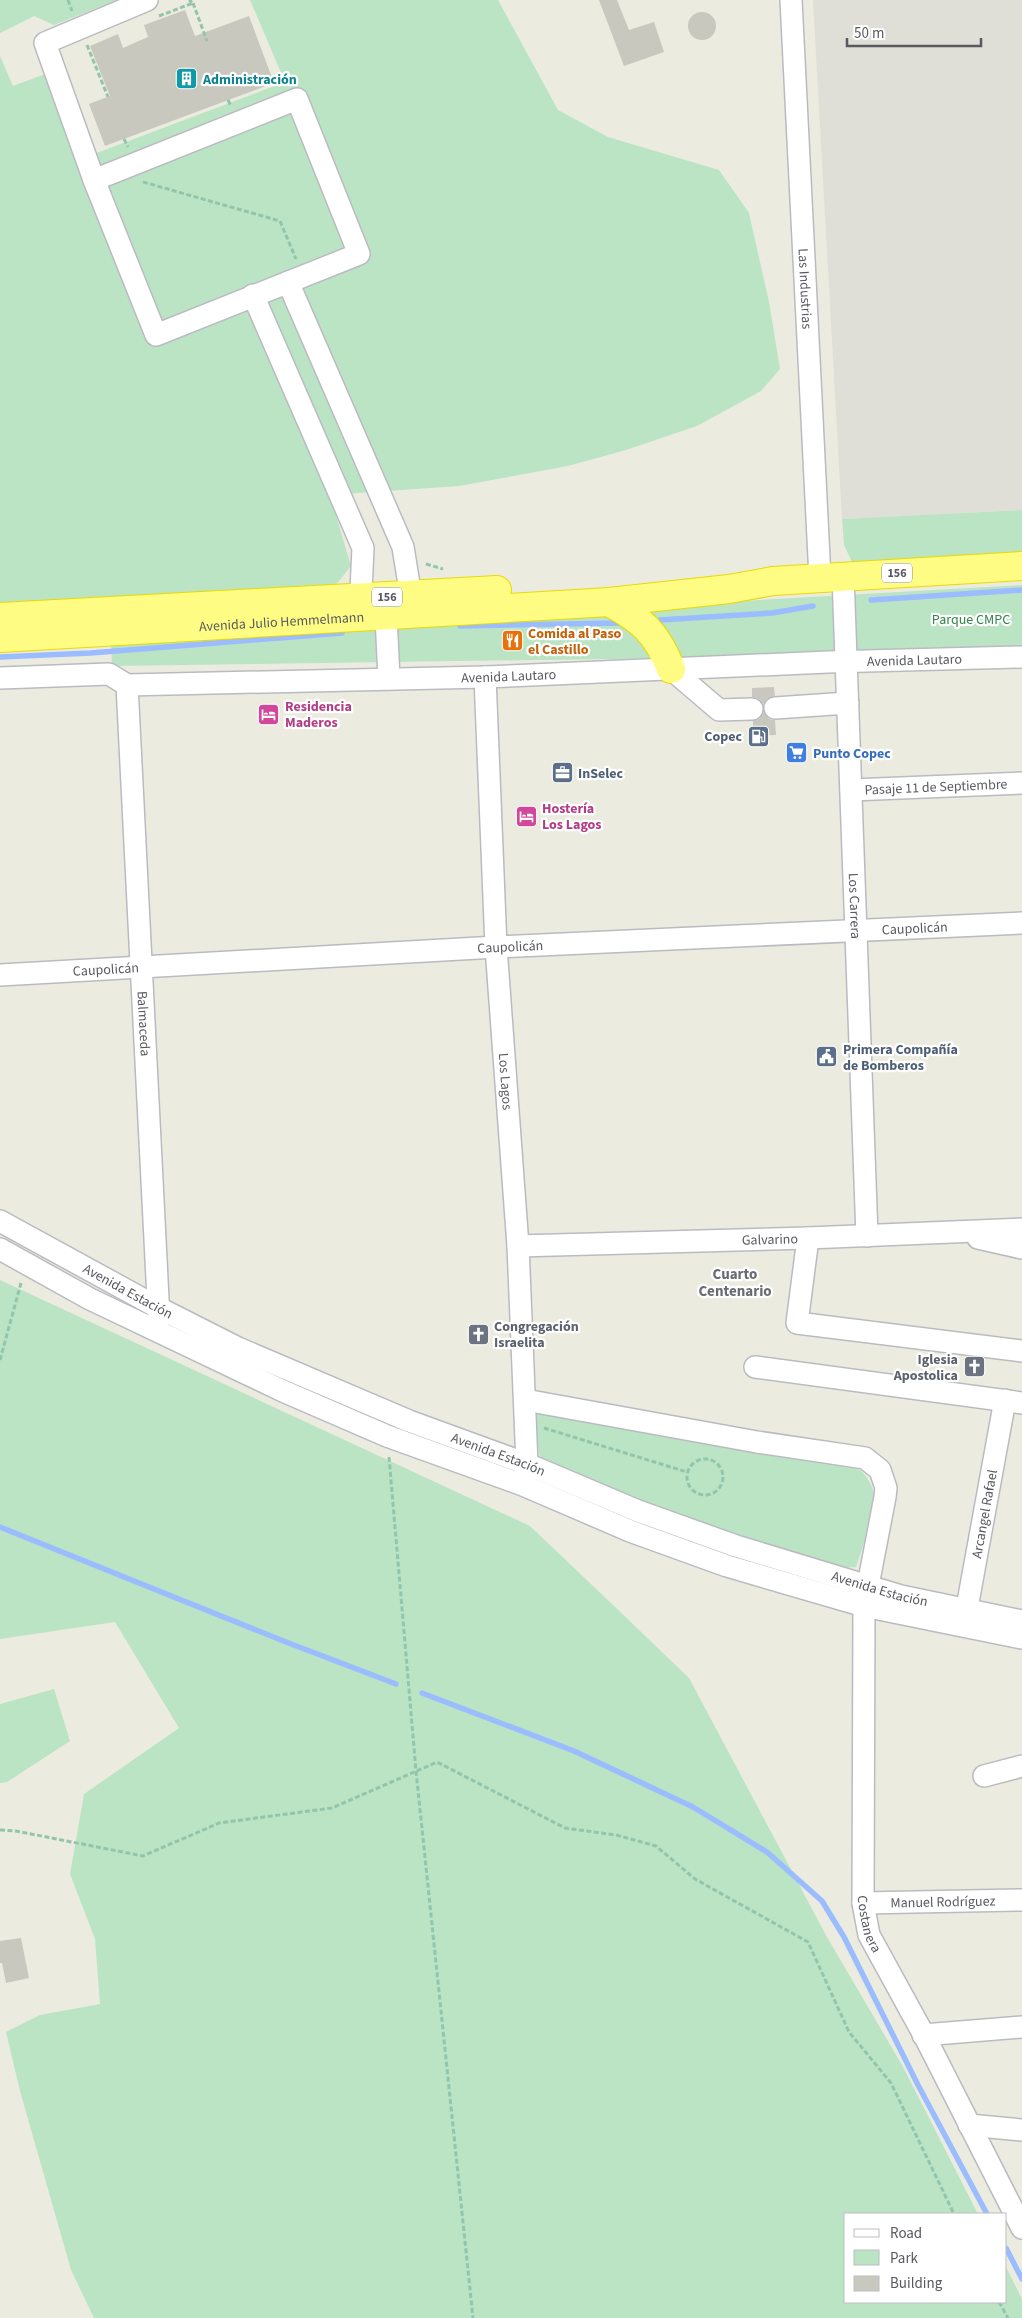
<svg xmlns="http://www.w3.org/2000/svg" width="1022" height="2318" font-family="'Source Sans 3',sans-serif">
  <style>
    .industrial { fill: #dfded7 }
    .green { fill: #bae4c4 }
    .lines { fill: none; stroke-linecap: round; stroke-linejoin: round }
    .stream { stroke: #9bbcff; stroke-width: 5.5 }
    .building { fill: #c8c8be }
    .minor-casing { stroke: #babbc1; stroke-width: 24 }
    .highway-casing { stroke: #ead900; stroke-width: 30 }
    .path { stroke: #93c5ad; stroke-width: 3; stroke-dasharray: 5 2.5; stroke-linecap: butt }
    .minor { stroke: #fff; stroke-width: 21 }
    .highway { stroke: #fefc83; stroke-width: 28 }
    .labels { text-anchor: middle; stroke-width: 4.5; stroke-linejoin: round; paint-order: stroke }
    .shield { fill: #fff; stroke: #8a8c90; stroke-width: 1 }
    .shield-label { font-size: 12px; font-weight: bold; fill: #585a60 }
    .culture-label { font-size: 14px; font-weight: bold; fill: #0d838f; stroke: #fff; text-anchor: start }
    .street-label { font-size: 14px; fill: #585a60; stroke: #fff }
    .park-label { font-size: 14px; fill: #33844a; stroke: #fff }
    .food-label { font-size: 14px; font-weight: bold; fill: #c56008; stroke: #fff; text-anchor: start }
    .hotel-label { font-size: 14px; font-weight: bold; fill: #b23c85; stroke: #fff; text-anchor: start }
    .service-label { font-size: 14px; font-weight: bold; fill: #4e5e75; stroke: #fff; text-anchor: start }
    .shop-label { font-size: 14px; font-weight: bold; fill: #366cbe; stroke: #fff; text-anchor: start }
    .worship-label { font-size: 14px; font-weight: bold; fill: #5b616d; stroke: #fff; text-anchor: start }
    .neighbourhood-label { font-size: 15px; font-weight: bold; fill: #696b72; stroke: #fff }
  </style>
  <rect width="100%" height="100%" fill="#ebecdf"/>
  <polygon class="industrial" points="813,0 1022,0 1022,510 842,519"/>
  <g class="green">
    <polygon points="0,0 117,0 54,25 34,16 0,33"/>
    <polygon points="250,0 498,0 558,110 608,137 719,170 749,213 769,302 780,369 761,391 697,426 626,450 568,466 459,486 330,495 351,566 331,591 0,608 0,56 13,86 56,70 86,157 285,82"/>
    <polygon points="1022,510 1022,555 853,564 844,545 842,519"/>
    <polygon points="1022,585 1022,648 817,656 112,666 111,637"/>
    <polygon points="0,1280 530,1526 613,1605 689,1678 827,1937 902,2065 978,2214 846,2214 846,2302 1006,2302 1006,2267 1022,2299 1022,2318 94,2318 71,2270 20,2091 6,2032 40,2015 100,2004 95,1939 70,1874 84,1794 179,1728 115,1622 0,1639"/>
    <path d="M533 1406 852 1464C869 1475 877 1490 875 1511L856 1567 835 1568 695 1525 540 1459Z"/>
    <polygon points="54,1689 70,1741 7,1782 0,1783 0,1704"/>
  </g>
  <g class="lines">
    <g class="stream">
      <polyline points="871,600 1022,590"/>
      <polyline points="660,620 772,613 813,606"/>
      <polyline points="460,626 619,623"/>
      <polyline points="0,657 91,653 342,633"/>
      <polyline points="0,1527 286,1642 396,1684"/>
      <polyline points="422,1693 574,1751 693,1807 767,1852 822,1901 844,1937 918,2085 987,2214"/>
      <polyline points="1006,2248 1022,2279"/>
    </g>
  </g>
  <g class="building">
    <polygon points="599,0 617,0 629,30 654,22 664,52 624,66"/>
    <polygon points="185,10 195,36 249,16 274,83 105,146 89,104 110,96 90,46 118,34 123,48 148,37 144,25"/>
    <circle cx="702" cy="26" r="14"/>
    <polygon points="774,687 775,696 768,698 763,704 758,698 752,697 752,688"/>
    <polygon points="764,712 769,719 775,720 776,735 753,736 753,721 759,719"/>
    <polygon points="21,1938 29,1978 6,1983 2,1963 0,1963 0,1941"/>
  </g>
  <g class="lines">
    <defs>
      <g id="minor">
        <path id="s1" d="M791 0 820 578"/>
        <polygon points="297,99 359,254 156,335 94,180"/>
        <polyline points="94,180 45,43 147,0"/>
        <polyline points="288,282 403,547 413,609"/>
        <polyline points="253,295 363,548 360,612"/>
        <path id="s2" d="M843 576 867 1236"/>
        <polyline points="386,616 389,679"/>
        <polyline points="671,669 719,710 752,709"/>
        <path id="s3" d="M485 677 496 947 518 1246 527 1464 525 1475"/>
        <path id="s4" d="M0 678 109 674 127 685 485 677 828 662 1022 657"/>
        <path id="s5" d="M127 685 159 1319"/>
        <polyline points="775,708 848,703"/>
        <path id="s6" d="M851 790 1022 783"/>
        <path id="s7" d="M0 975 496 947 1022 923"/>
        <path id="s8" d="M0 1221 159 1308 238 1348 409 1421 527 1464 638 1511 736 1546 901 1596 1022 1621"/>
        <polyline points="808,1238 797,1323 1022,1351"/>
        <polyline points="978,1238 1022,1248"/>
        <path id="s9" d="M518 1246 808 1238 1022 1229"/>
        <polyline points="0,1249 90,1299 283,1391 387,1436 523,1485 630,1531 727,1566 864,1606 1022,1638"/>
        <polyline points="755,1367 1022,1403"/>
        <path id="s10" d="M525 1400 757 1442 865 1458 880 1470 886 1488 885 1497 864 1606 863 1903 869 1935 925 2037 1022 2228"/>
        <path id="s11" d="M964 1624 1005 1400"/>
        <polyline points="984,1776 1022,1766"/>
        <path id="s12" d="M863 1903 1022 1900"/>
        <polyline points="923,2035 1022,2027"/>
        <polyline points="969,2125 1022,2130"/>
      </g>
      <g id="highway">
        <path d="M609 602C642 620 657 633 671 669"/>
        <polyline points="0,617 497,590"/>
        <path id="s13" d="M0 638 609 602 729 589 773 581 1022 566"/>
      </g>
    </defs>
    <use href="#minor" class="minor-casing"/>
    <use href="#highway" class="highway-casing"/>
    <g class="path">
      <polyline points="68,0 72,11"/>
      <polyline points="193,3 207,41"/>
      <polyline points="159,16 193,3 189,0"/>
      <polyline points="87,45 108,97"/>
      <polyline points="228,100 231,106"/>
      <polyline points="124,139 128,147"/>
      <polyline points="143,182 280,221 296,259"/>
      <polyline points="426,564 443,569"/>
      <polyline points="0,1360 21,1283"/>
      <polyline points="544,1428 687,1472"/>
      <polyline points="389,1457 416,1771 473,2318"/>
      <circle cx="705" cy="1477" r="18"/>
      <polyline points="0,1830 16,1831 143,1856 219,1823 332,1808 437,1762 565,1828 616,1835 656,1846 695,1879 808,1942 849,2032 891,2083 954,2214"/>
      <polyline points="999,2302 1008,2318"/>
    </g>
    <use href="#minor" class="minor"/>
    <use href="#highway" class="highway"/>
  </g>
  <defs>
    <symbol id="building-square" viewBox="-11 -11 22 22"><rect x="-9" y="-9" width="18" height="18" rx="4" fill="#0f9aa8" stroke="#fff"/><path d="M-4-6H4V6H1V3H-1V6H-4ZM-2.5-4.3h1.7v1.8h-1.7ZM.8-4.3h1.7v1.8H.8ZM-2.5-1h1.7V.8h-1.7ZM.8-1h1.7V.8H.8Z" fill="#fff"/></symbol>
    <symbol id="restaurant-square" viewBox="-11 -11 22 22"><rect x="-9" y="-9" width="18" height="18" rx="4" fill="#e8710a" stroke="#fff"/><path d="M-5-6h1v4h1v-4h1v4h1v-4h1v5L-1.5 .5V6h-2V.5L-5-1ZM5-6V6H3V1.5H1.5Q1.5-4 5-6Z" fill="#fff"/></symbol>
    <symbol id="hotel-square" viewBox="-11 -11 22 22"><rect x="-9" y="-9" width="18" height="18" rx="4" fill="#d1479c" stroke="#fff"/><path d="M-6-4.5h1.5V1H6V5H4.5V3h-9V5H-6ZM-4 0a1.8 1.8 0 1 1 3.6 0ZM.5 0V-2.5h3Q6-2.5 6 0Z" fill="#fff"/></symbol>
    <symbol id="fuel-square" viewBox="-11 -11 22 22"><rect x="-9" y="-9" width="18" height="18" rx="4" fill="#5c6f8a" stroke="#fff"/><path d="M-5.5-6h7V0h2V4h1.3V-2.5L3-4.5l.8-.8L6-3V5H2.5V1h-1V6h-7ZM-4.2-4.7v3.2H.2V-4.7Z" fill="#fff"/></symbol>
    <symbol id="supermarket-square" viewBox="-11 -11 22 22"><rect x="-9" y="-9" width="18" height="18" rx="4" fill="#3f7fe0" stroke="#fff"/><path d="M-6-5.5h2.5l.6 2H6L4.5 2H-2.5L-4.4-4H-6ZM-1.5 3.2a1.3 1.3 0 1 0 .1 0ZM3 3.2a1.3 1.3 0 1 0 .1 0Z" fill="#fff"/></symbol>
    <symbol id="office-square" viewBox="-11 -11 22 22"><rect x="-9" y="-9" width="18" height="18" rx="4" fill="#5c6f8a" stroke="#fff"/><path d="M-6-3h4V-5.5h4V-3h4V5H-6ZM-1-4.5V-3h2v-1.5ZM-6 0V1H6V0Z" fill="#fff"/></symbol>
    <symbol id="civic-square" viewBox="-11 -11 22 22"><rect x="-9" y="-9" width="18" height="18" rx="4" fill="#5c6f8a" stroke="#fff"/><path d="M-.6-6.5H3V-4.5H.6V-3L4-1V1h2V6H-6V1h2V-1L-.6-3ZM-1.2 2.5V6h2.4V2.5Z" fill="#fff"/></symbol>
    <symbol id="church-square" viewBox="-11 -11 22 22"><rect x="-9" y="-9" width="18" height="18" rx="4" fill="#6b7280" stroke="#fff"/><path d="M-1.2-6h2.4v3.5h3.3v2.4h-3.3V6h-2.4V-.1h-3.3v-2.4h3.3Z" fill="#fff"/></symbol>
  </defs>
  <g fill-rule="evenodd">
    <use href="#building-square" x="174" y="66" width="25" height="25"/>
    <use href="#restaurant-square" x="500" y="628" width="25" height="25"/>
    <use href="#hotel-square" x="256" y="702" width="25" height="25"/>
    <use href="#fuel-square" x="746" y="724" width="25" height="25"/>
    <use href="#supermarket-square" x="784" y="740" width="25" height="25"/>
    <use href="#office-square" x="550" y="760" width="25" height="25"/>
    <use href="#hotel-square" x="514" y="804" width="25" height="25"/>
    <use href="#civic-square" x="814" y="1044" width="25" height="25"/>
    <use href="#church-square" x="466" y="1322" width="25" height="25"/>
    <use href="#church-square" x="962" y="1354" width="25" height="25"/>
  </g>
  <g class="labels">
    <g class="shield">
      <rect x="882" y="563.5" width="30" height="19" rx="4"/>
      <rect x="372" y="587.5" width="30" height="19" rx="4"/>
    </g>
    <g class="shield-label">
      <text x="897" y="577">156</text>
      <text x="387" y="601">156</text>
    </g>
    <g class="culture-label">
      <text x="203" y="84">Administración</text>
    </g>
    <g class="street-label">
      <text dy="5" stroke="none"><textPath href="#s1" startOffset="289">Las Industrias</textPath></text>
      <text dy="5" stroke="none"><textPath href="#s13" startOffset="282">Avenida Julio Hemmelmann</textPath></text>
      <text dy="5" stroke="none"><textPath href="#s4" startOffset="918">Avenida Lautaro</textPath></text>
      <text dy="5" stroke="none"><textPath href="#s4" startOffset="512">Avenida Lautaro</textPath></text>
      <text dy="5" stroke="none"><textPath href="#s6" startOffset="85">Pasaje 11 de Septiembre</textPath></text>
      <text dy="5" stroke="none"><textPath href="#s2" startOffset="330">Los Carrera</textPath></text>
      <text dy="5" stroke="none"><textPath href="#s7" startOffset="916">Caupolicán</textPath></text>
      <text dy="5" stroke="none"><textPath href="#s7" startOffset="511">Caupolicán</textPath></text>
      <text dy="5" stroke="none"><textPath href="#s7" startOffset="106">Caupolicán</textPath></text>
      <text dy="5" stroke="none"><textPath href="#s5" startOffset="339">Balmaceda</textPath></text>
      <text dy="5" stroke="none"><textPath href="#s3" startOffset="405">Los Lagos</textPath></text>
      <text dy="5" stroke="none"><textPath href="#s9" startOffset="252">Galvarino</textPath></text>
      <text dy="5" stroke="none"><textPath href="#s8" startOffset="146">Avenida Estación</textPath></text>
      <text dy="5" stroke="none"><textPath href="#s8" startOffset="551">Avenida Estación</textPath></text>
      <text dy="5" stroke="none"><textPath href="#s11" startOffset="112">Arcangel Rafael</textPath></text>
      <text dy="5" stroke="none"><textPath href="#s8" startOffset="956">Avenida Estación</textPath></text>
      <text dy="5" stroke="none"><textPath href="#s12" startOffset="80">Manuel Rodríguez</textPath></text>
      <text dy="5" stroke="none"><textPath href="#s10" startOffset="822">Costanera</textPath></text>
    </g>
    <g class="park-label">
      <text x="971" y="624">Parque CMPC</text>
    </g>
    <g class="food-label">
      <text x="528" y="638">Comida al Paso<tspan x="528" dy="16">el Castillo</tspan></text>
    </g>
    <g class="hotel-label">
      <text x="285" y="711">Residencia<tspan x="285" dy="16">Maderos</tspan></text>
      <text x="542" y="813">Hostería<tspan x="542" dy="16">Los Lagos</tspan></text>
    </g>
    <g class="service-label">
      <text x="742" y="741" text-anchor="end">Copec</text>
      <text x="578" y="778">InSelec</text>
      <text x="843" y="1054">Primera Compañía<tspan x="843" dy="16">de Bomberos</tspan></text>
    </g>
    <g class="shop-label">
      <text x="813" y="758">Punto Copec</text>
    </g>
    <g class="worship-label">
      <text x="494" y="1331">Congregación<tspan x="494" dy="16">Israelita</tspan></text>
      <text x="958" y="1364" text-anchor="end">Iglesia<tspan x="958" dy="16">Apostolica</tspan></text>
    </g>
    <g class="neighbourhood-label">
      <text x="735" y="1279">Cuarto<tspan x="735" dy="17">Centenario</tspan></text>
    </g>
  </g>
  <rect x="844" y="2213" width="162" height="90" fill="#ffffff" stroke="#bcbdbf"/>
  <rect x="854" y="2229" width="25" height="8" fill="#ffffff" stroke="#bcbdbf"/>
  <text x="890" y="2238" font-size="15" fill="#585a60">Road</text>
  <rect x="854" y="2250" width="25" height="15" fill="#bae4c4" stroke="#bcbdbf"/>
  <text x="890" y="2263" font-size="15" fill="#585a60">Park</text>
  <rect x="854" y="2276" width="25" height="15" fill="#c8c8be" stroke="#bcbdbf"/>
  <text x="890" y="2288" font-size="15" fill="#585a60">Building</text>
  <path d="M847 38v8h134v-8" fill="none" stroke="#585a60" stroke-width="2.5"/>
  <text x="854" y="38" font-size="15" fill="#585a60" stroke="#ffffff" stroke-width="4" paint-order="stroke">50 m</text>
</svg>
